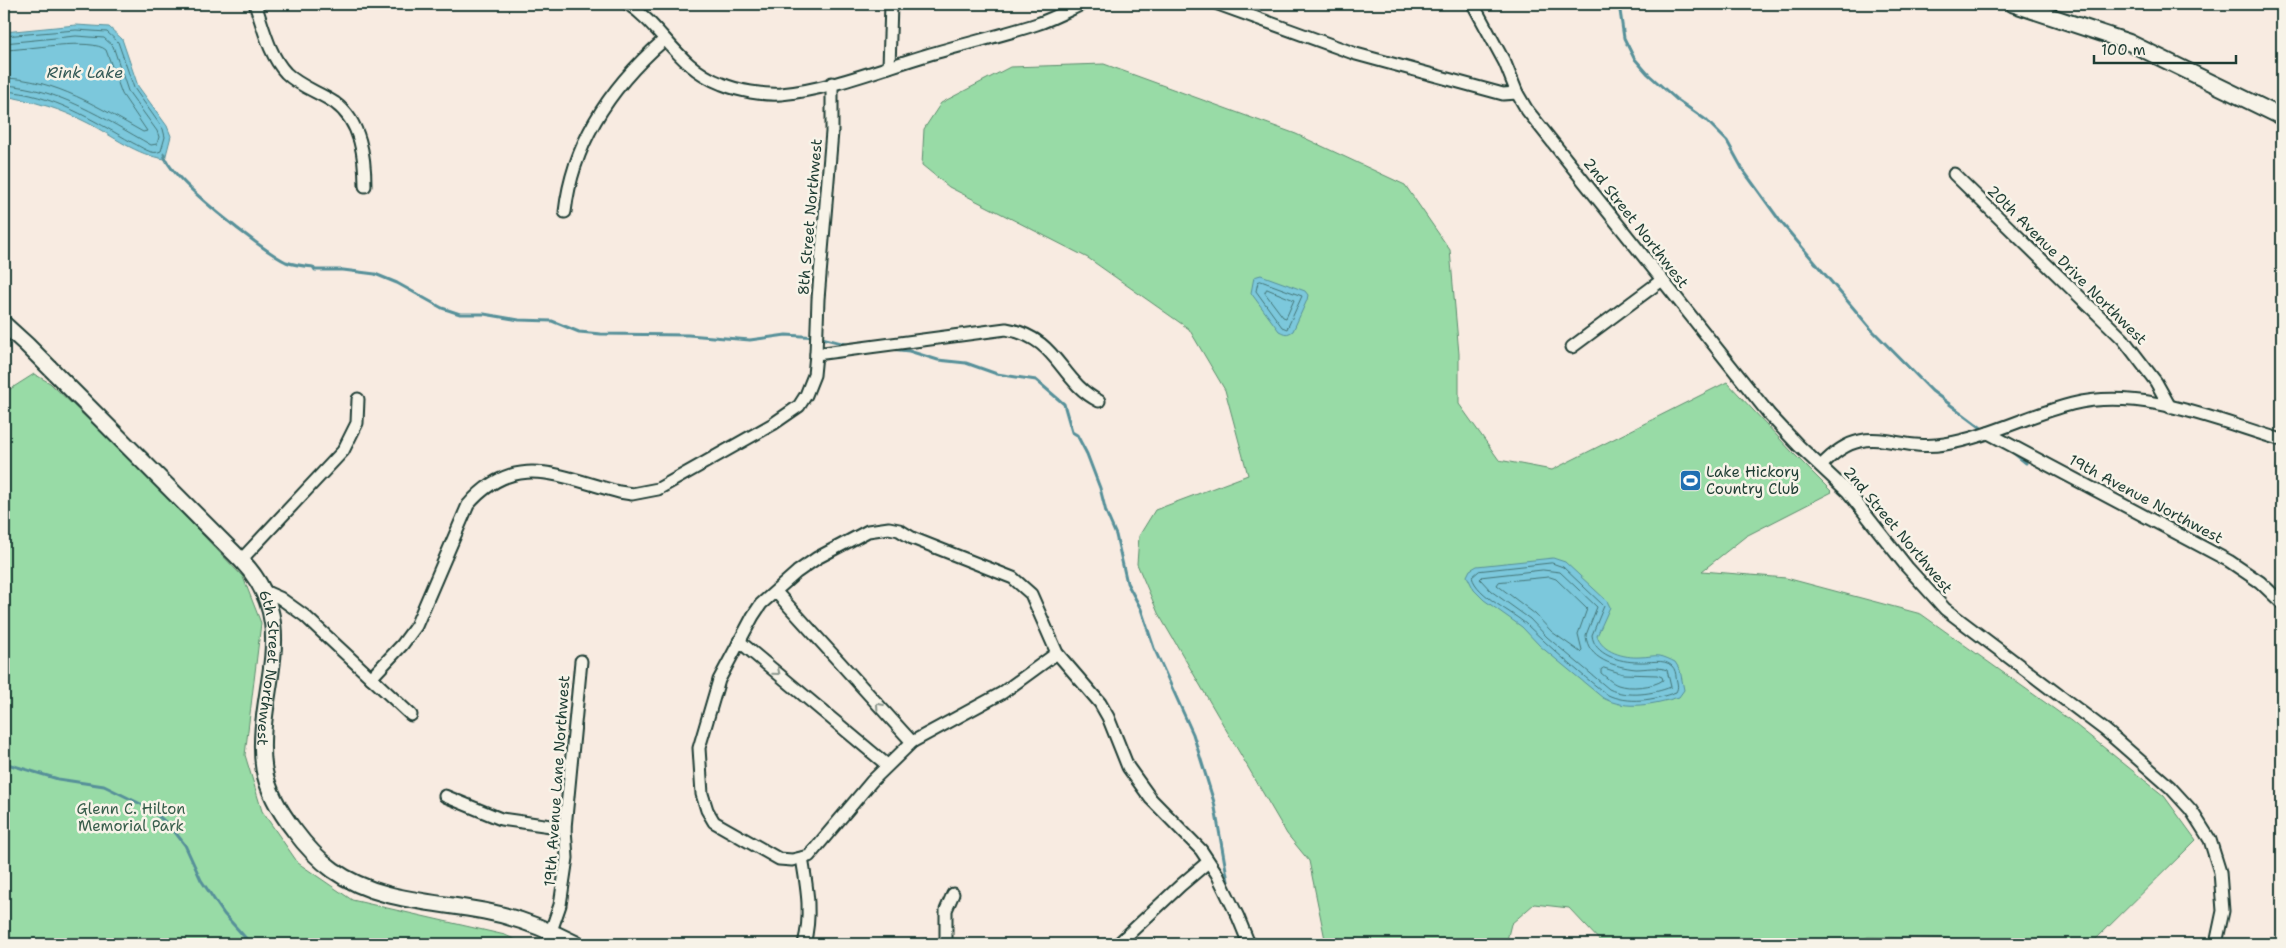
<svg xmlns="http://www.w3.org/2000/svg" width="2286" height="948" font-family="'Shantell Sans',sans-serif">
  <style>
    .green { fill: #98dba6; stroke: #5c8c6d }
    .water { fill: #7cc8dc; stroke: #579099 }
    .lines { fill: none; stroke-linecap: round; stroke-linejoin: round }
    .shore { stroke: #447577; stroke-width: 1 }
    .stream { stroke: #579099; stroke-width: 3 }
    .street-casing { stroke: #1f3d34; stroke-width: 15 }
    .secondary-casing { stroke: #1f3d34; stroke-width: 19 }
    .street { stroke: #f7f3e8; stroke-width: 11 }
    .secondary { stroke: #f7f3e8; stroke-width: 15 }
    .oneway { stroke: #8b988e }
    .labels { text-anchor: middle; stroke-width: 5; stroke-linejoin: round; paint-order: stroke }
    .street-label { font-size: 15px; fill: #1f3d34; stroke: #f7f3e8 }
    .poi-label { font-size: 15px; fill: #1f3d34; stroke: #f7f3e8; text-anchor: start }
    .park-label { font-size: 15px; fill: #375d4b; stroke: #f7f3e8 }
    .water-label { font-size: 16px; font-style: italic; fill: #325956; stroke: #f7f3e8 }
  </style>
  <rect width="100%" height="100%" fill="#f8ebe1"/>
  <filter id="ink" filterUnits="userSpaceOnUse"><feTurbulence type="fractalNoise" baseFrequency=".02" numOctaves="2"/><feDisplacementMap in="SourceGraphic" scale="10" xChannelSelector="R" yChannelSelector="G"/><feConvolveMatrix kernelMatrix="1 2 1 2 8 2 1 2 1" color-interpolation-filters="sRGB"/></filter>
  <g filter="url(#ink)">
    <g class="green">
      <polygon points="1104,64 1296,134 1405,185 1450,250 1459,354 1459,404 1499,460 1552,470 1727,382 1792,452 1832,492 1746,536 1702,571 1786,578 1921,614 2071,721 2164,796 2196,840 2091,944 1993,944 1978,939 1868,937 1848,944 1603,944 1569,908 1534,904 1511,924 1506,944 1326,944 1309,861 1287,834 1158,613 1137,564 1139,536 1155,510 1248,475 1225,390 1189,329 1088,258 949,187 922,165 924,129 941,103 1010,67"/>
      <polygon points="34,374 50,383 136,465 243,577 261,623 245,755 262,811 298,863 352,900 505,935 525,944 4,944 4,393"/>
    </g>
    <g class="water">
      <path d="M76 25 109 27 122 39 138 86 167 126 171 136 165 159C136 155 113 136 88 123 61 109 34 101 4 96V32Z"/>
      <path d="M1261 275 1305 291 1308 295 1307 300 1293 331C1287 335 1285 334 1279 331L1251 293 1254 277Z"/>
      <path d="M1553 558 1565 562 1607 601 1610 607 1597 636C1602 652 1624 658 1640 657 1647 657 1654 655 1660 656 1665 657 1671 660 1675 662L1680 670 1684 690 1679 697C1654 704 1627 711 1603 698L1540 646 1522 627 1484 600 1474 590 1467 576 1470 570 1477 566Z"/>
    </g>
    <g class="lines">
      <g class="shore">
        <path d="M4 36 76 30 107 32 118 42 134 88 163 129 165 137 161 151C152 156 142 147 133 143 93 120 52 94 4 91"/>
        <path d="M4 43 76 36 104 38 113 46 128 91 157 131 159 137 157 144 151 145C105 119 58 88 4 85"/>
        <path d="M4 50C25 50 92 37 106 50L122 94 147 131 143 132C100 108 55 79 4 78"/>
        <polygon points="1261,281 1302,296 1287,329 1282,327 1256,291 1258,282"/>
        <polygon points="1267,289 1294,300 1286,318 1283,317 1265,293"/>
        <path d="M1552 563 1563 567 1604 606 1592 635C1594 655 1620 662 1638 662 1649 663 1664 658 1672 666 1675 669 1676 674 1676 677 1677 683 1679 687 1676 692 1655 700 1627 705 1606 694 1578 672 1552 649 1527 625 1513 612 1477 596 1472 577L1479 571Z"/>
        <path d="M1543 570 1560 572 1597 607 1586 635C1587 659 1615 667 1636 669 1647 669 1656 666 1667 670L1671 687C1653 694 1627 698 1609 689L1547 637 1530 619 1491 591 1480 579 1482 577Z"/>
        <polygon points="1550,577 1556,579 1587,609 1578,634 1582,650 1580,652 1552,632 1535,614 1497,585 1499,582"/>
        <path d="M1604 668 1623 674 1657 675 1662 677 1663 680C1654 687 1629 689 1618 685 1612 683 1606 677 1601 673V670Z"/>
      </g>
      <g class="stream">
        <polyline points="1619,4 1624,38 1634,58 1648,74 1676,99 1706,120 1727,141 1743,170 1780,221 1871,329 1932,391 1984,430"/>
        <path d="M164 154C167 177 263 251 286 262 294 265 304 266 313 267L315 270H343L375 274 397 283 442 308 460 314H484L519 320 552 321 579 332 601 334 688 335 750 340 786 335 818 337 849 345"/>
        <polyline points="890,349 909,351 938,360 966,363 997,374 1036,380 1064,404 1072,432 1077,435 1087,454 1100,488 1106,512 1116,535 1127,583 1141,609 1154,648 1193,734 1214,802 1229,887"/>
        <polyline points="2011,451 2026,463"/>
        <polyline points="4,763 58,779 104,786 149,808 171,827 185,845 201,880 224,914 251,944"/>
      </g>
      <defs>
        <g id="street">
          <path d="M255 4C263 26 269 55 286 73 300 87 319 92 335 103 361 122 365 157 365 186"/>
          <path d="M628 4C663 27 677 67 722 84 739 91 762 95 781 94 828 90 883 68 927 55 964 44 1001 36 1037 24 1052 19 1067 11 1082 4"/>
          <polyline points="1218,4 1356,54 1503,94 1517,93"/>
          <polyline points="1473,4 1505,63 1517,93 1527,110 1769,414 1799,446 1848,492 1907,567 1945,609 2105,730 2170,787 2191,810 2210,840 2220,872 2223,911 2216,944"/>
          <polyline points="889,67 891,4"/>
          <polyline points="2278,115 2282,106"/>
          <polyline points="1954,174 2123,339 2156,382 2170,407"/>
          <path d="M565 212C573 141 611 86 664 40"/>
          <polyline points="1572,347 1662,280"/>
          <path d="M816 354 1006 329C1059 338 1059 381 1099 401"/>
          <polyline points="1988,433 2229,561 2260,582 2282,603"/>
          <path d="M1821 466C1866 417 1893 453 1945 444 1989 437 2028 415 2072 404 2142 387 2215 420 2282 440"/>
          <polyline points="241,560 343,451 357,423 358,399"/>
          <polyline points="264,591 280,598 305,616 411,715"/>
          <polyline points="776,592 912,742"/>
          <polyline points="739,641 887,765"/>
          <polyline points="1057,653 1002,693 912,742 872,781 809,856 792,860 779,859 714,822 707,810 702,794 699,748 719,680 753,616 761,604 797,572 817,558 868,531 889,528 899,530 912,538 1013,578 1031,594 1057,653 1100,703 1108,717 1128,767 1151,799 1201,850 1217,874 1238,917 1249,944"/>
          <path d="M371 678 402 645 416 626 468 505C515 450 560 477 619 492L632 494 658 489 773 424 799 406 806 395 814 375 816 354 818 299 832 132V83"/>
          <polyline points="445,796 501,819 565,828"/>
          <path d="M802 858C807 888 812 914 804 944"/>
          <polyline points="551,931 560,905 567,858 565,828 581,661"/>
          <polyline points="946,944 946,910 953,894"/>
          <polyline points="1118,944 1181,885 1208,862"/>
        </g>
        <g id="secondary">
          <polyline points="2013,4 2128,42 2282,117"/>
          <path id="s1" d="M4 324 27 345 241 560C305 626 253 693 264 769 268 792 280 812 294 830 305 845 318 859 333 870 378 902 433 901 484 911 517 917 547 929 576 944"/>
        </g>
      </defs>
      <use href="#street" class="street-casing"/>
      <use href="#secondary" class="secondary-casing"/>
      <use href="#street" class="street"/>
      <use href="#secondary" class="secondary"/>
    </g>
    <defs><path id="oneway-chevron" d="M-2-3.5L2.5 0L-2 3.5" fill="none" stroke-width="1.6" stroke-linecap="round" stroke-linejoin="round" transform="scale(1.25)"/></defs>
    <g class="oneway">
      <use href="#oneway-chevron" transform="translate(777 672) rotate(40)"/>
      <use href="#oneway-chevron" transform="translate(879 706) rotate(-132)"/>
    </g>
  </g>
  <defs>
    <symbol id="stadium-square" viewBox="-11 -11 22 22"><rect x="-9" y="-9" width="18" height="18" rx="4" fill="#1f6fb2" stroke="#f7f3e8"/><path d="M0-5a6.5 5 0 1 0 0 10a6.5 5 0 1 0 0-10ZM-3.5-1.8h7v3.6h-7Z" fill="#fff"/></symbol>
  </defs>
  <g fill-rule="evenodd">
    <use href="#stadium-square" x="1678" y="468" width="25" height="25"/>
  </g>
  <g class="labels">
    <g class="street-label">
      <text transform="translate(810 217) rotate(-85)" y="5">8th Street Northwest</text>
      <text transform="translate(1636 223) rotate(52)" y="5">2nd Street Northwest</text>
      <text transform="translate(2067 265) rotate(45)" y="5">20th Avenue Drive Northwest</text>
      <text transform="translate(2146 499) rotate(28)" y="5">19th Avenue Northwest</text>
      <text transform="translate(1898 530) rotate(50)" y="5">2nd Street Northwest</text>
      <text dy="5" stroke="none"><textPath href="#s1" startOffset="451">6th Street Northwest</textPath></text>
      <text transform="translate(557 781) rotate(-86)" y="5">19th Avenue Lane Northwest</text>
    </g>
    <g class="poi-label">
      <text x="1706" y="477">Lake Hickory<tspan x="1706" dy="17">Country Club</tspan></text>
    </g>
    <g class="park-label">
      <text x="131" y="814">Glenn C. Hilton<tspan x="131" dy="17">Memorial Park</tspan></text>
    </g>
    <g class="water-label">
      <text x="85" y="78">Rink Lake</text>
    </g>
  </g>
  <rect width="2286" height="948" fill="none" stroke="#f7f3e8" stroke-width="20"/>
  <rect x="10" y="10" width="2266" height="928" fill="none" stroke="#1f3d34" stroke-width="2" filter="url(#ink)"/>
  <path d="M2094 55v8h142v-8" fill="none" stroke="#1f3d34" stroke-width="2.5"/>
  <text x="2101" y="55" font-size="15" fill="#1f3d34" stroke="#f7f3e8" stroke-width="4" paint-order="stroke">100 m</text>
</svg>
